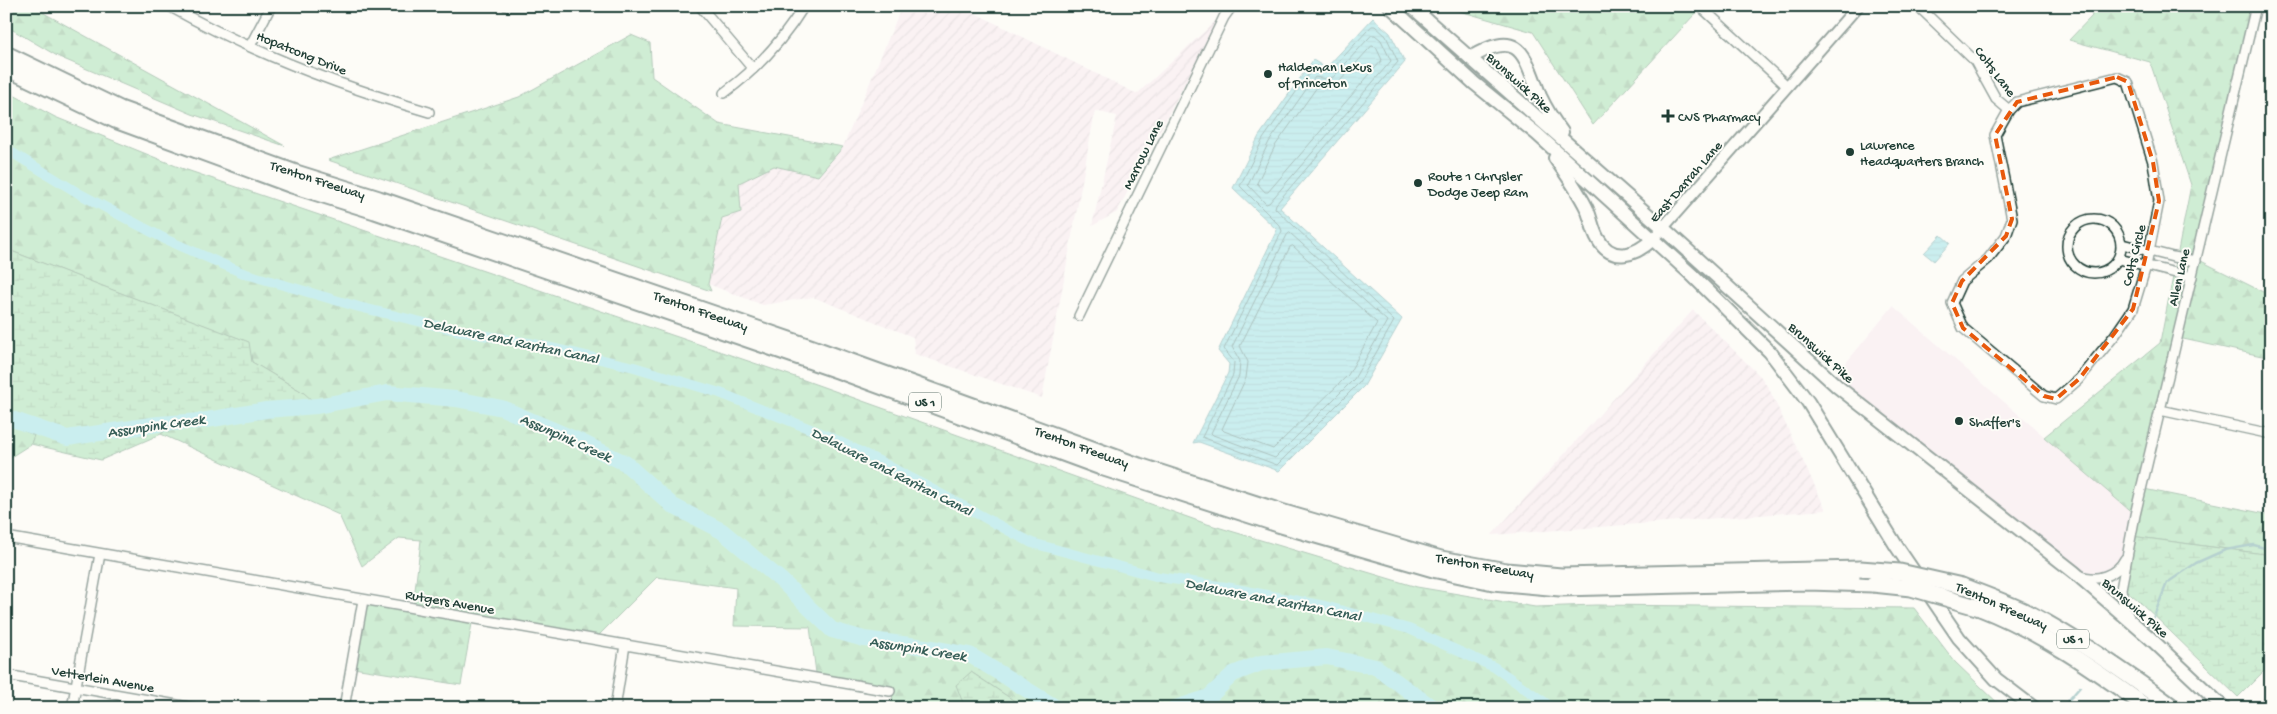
<svg xmlns="http://www.w3.org/2000/svg" width="2277" height="714" font-family="'Gochi Hand',sans-serif">
  <style>
    .built { fill: #f6e6ed }
    .industrial { fill: url(#industrial-furrows) }
    .forest { fill: url(#forest-firs); stroke: #5c8c6e }
    .wetland { fill: url(#wetland-marsh); stroke: #5c8c6e }
    .water { fill: url(#water-rules); stroke: #619e9e }
    .lines { fill: none; stroke-linecap: round; stroke-linejoin: round }
    .shore { stroke: #4b7d7a; stroke-width: 1 }
    .stream { stroke: #619e9e; stroke-width: 2.5 }
    .canal { stroke: #8ddee4; stroke-width: 10 }
    .river { stroke: #8ddee4; stroke-width: 16 }
    .minor-casing { stroke: #1f3d34; stroke-width: 12 }
    .tertiary-casing { stroke: #1f3d34; stroke-width: 14 }
    .primary-casing { stroke: #1f3d34; stroke-width: 16 }
    .motorway-casing { stroke: #1f3d34; stroke-width: 19 }
    .minor { stroke: #fdfcf7; stroke-width: 9 }
    .tertiary { stroke: #fdfcf7; stroke-width: 10 }
    .primary { stroke: #fdfcf7; stroke-width: 12 }
    .motorway { stroke: #fdfcf7; stroke-width: 15 }
    .motorway-bridge-casing { stroke: #1f3d34; stroke-width: 19; stroke-linecap: butt }
    .motorway-bridge { stroke: #fdfcf7; stroke-width: 15 }
    .marked { fill: none; stroke: #e8590c; stroke-width: 4; stroke-dasharray: 10 6; stroke-linejoin: round }
    .poi-dot { fill: #1f3d34; stroke: #fdfcf7; stroke-width: 2 }
    .labels { text-anchor: middle; stroke-width: 4; stroke-linejoin: round; paint-order: stroke }
    .shield { fill: #fdfcf7; stroke: #62766e; stroke-width: 1 }
    .shield-label { font-size: 12px; font-weight: bold; fill: #1f3d34 }
    .street-label { font-size: 14px; fill: #1f3d34; stroke: #fdfcf7 }
    .poi-label { font-size: 14px; fill: #1f3d34; stroke: #fdfcf7; text-anchor: start }
    .water-label { font-size: 15px; font-style: italic; fill: #355d57; stroke: #fdfcf7 }
  </style>
  <defs>
    <pattern id="industrial-furrows" width="10" height="10" patternUnits="userSpaceOnUse" patternTransform="scale(1.25)"><rect width="10" height="10" fill="#f6e6ed"/><path d="M-1 1l2-2M0 10L10 0M9 11l2-2" fill="none" stroke="#d2c6cc"/></pattern>
    <pattern id="forest-firs" width="22" height="20" patternUnits="userSpaceOnUse" patternTransform="scale(1.25)"><rect width="22" height="20" fill="#98dca8"/><path d="M5 1l3.5 6h-7zM16 11l3.5 6h-7z" fill="#7bb48a"/></pattern>
    <pattern id="wetland-marsh" width="20" height="14" patternUnits="userSpaceOnUse" patternTransform="scale(1.25)"><rect width="20" height="14" fill="#98dca8"/><path d="M1 5h8M5 5V1M11 12h8M15 12V8" fill="none" stroke="#7bb48a"/></pattern>
    <pattern id="water-rules" width="6" height="5" patternUnits="userSpaceOnUse" patternTransform="scale(1.25)"><rect width="6" height="5" fill="#8ddee4"/><path d="M0 2.5h6" fill="none" stroke="#79bfc4"/></pattern>
  </defs>
  <rect width="100%" height="100%" fill="#fdfcf7"/>
  <filter id="ink" filterUnits="userSpaceOnUse"><feTurbulence type="fractalNoise" baseFrequency=".02" numOctaves="2"/><feDisplacementMap in="SourceGraphic" scale="10" xChannelSelector="R" yChannelSelector="G"/><feConvolveMatrix kernelMatrix="1 2 1 2 8 2 1 2 1" color-interpolation-filters="sRGB"/></filter>
  <g filter="url(#ink)">
    <polygon class="built" points="1893,306 2135,515 2128,554 2117,570 2083,576 1831,381"/>
    <g class="industrial">
      <polygon points="902,6 961,6 1137,94 1219,18 1117,212 1092,226 1117,116 1095,111 1042,398 915,354 913,337 813,297 763,305 708,284 722,218 741,212 739,183 774,166 818,175 843,147"/>
      <polygon points="1693,310 1761,377 1769,389 1826,510 1492,535"/>
    </g>
    <g class="forest">
      <polygon points="6,6 31,6 285,146 192,114 59,57 6,26"/>
      <polygon points="1459,6 1706,6 1694,15 1593,125 1533,32 1456,10"/>
      <polygon points="2089,6 2252,6 2193,257 2271,296 2271,358 2174,337 2139,488 2271,515 2271,555 2131,536 2135,515 2044,437 2160,343 2191,185 2150,62 2069,40 2092,16"/>
      <polygon points="631,35 650,43 652,77 719,124 843,147 818,176 774,166 739,183 741,212 722,218 708,284 711,291 328,160 519,97"/>
      <polygon points="6,91 55,117 181,168 801,379 1204,523 1417,587 1535,607 1596,605 1914,608 1955,662 2003,708 1025,708 971,672 957,685 965,708 891,708 893,693 816,673 810,627 734,626 736,588 657,577 595,639 473,618 461,685 347,667 358,598 413,607 421,540 399,538 362,566 339,515 161,434 182,418 219,411 258,419 304,393 252,362 248,342 6,249"/>
      <polygon points="6,423 34,435 31,444 6,460"/>
    </g>
    <g class="wetland">
      <polygon points="6,249 249,342 252,362 304,393 321,408 258,419 219,411 182,418 161,434 101,460 31,444 34,435 6,423"/>
      <polygon points="2131,536 2271,555 2271,664 2238,697 2137,599 2118,584"/>
      <polygon points="971,672 1025,708 965,708 956,685"/>
    </g>
    <g class="water">
      <polygon points="1373,18 1390,33 1405,62 1280,208 1402,319 1364,386 1279,471 1199,442 1193,443 1228,373 1229,364 1218,351 1277,230 1233,188 1259,136 1313,60 1326,68"/>
      <polygon points="1941,235 1950,243 1934,261 1924,253"/>
    </g>
    <g class="lines">
      <g class="shore">
        <polygon points="1372,26 1375,26 1386,36 1398,62 1276,204 1275,208 1394,321 1359,383 1277,465 1202,437 1233,375 1234,362 1224,349 1282,231 1280,226 1240,186 1263,139 1313,68 1316,67 1324,73 1329,72"/>
        <polygon points="1372,35 1375,35 1381,40 1391,61 1269,203 1266,204 1248,185 1269,142 1315,77 1326,79 1333,77"/>
        <polygon points="1372,46 1376,47 1382,60 1268,192 1265,192 1257,183 1275,146 1317,87 1329,87 1338,83"/>
        <polygon points="1290,233 1387,321 1354,379 1275,458 1213,435 1211,433 1239,376 1240,361 1232,347 1287,235"/>
        <polygon points="1293,246 1377,323 1348,375 1273,449 1224,431 1222,429 1246,378 1248,362 1240,346 1290,247"/>
      </g>
      <g class="stream">
        <polyline points="2144,629 2152,621 2167,583 2196,563 2225,550 2254,545 2271,550"/>
        <polyline points="2062,708 2080,687"/>
      </g>
      <polyline class="canal" points="6,149 80,194 167,240 243,273 359,307 459,331 535,344 634,367 720,393 828,436 881,462 1032,543 1159,577 1226,587 1325,606 1409,629 1494,667 1553,708"/>
      <g class="river">
        <polyline points="6,417 67,438 158,424 201,421 266,410 317,406 387,393 456,399 502,408 575,439 625,463 673,506 722,531 782,581 832,630 864,639 933,648 970,655 1057,708"/>
        <polyline points="1175,708 1209,697 1233,674 1261,663 1327,657 1376,667 1433,708"/>
      </g>
      <defs>
        <g id="minor">
          <path d="M169 6C251 52 339 86 429 112"/>
          <polyline points="507,6 557,6"/>
          <polyline points="700,6 753,69"/>
          <polyline points="1700,6 1787,86"/>
          <polyline points="1918,6 1975,61 1996,99 2009,110"/>
          <polyline points="250,46 271,6"/>
          <polygon points="2117,77 2128,82 2153,162 2159,201 2146,266 2133,309 2115,335 2079,379 2056,399 2044,396 1963,328 1952,303 1962,281 1988,259 2006,236 2012,219 1995,135 2009,110 2017,102"/>
          <path d="M724 93C756 70 783 40 804 6"/>
          <circle cx="2094" cy="246" r="27"/>
          <polyline points="2122,244 2173,257 2196,261"/>
          <polyline points="2119,259 2192,277"/>
          <polyline points="1079,316 1224,17 1232,6"/>
          <polyline points="2160,410 2271,434"/>
          <polyline points="6,537 890,691"/>
          <path d="M2079 575C2096 583 2117 575 2125 559"/>
          <polyline points="2129,617 2124,606 2121,589 2135,515 2256,6"/>
          <polyline points="6,675 194,708"/>
          <polyline points="72,708 100,554"/>
          <polyline points="344,708 363,600"/>
          <polyline points="615,708 625,645"/>
        </g>
        <polyline id="tertiary" points="1653,239 1858,6"/>
        <g id="primary">
          <polyline points="1390,6 1474,83 1537,134 1692,275 1770,352 1808,402 1897,547 1959,638 1996,679 2034,708"/>
          <polyline points="1411,6 1662,227 1838,387 2074,572 2150,638 2224,708"/>
          <path d="M1470 58C1521 27 1524 55 1540 96 1546 109 1553 120 1562 132"/>
          <path d="M1555 158C1566 174 1577 189 1586 207 1591 217 1592 229 1598 239 1612 264 1636 255 1653 239"/>
        </g>
        <g id="motorway">
          <polyline points="6,54 120,109 296,173 379,199 810,347 1139,466 1281,512 1441,559 1506,571 1561,576 1860,569"/>
          <polyline points="6,68 115,120 292,185 375,211 837,370 1101,467 1278,524 1437,570 1493,582 1560,588 1808,582 1873,584"/>
          <path d="M1962 586C1985 595 2008 603 2030 614 2081 641 2128 674 2174 708"/>
          <path d="M1980 608C2042 632 2095 670 2148 708"/>
        </g>
      </defs>
      <use href="#minor" class="minor-casing"/>
      <use href="#tertiary" class="tertiary-casing"/>
      <use href="#primary" class="primary-casing"/>
      <use href="#motorway" class="motorway-casing"/>
      <use href="#minor" class="minor"/>
      <use href="#tertiary" class="tertiary"/>
      <use href="#primary" class="primary"/>
      <use href="#motorway" class="motorway"/>
      <defs>
        <g id="motorway-bridge">
          <polyline points="1860,569 1900,572 1962,586"/>
          <polyline points="1873,584 1911,588 1980,608"/>
        </g>
      </defs>
      <use href="#motorway-bridge" class="motorway-bridge-casing"/>
      <use href="#motorway-bridge" class="motorway-bridge"/>
    </g>
  </g>
  <path d="M0 0H2277V714H0ZM2117 77 2128 82 2153 162 2159 201 2133 309 2079 379 2056 399 2044 396 1963 328 1952 303 1962 281 2006 236 2012 219 1995 135 2017 102Z" fill="#fdfcf7" fill-opacity=".55" fill-rule="evenodd"/>
  <path class="marked" d="M2117 77 2128 82 2153 162 2159 201 2133 309 2079 379 2056 399 2044 396 1963 328 1952 303 1962 281 2006 236 2012 219 1995 135 2017 102Z"/>
  <g class="poi-dot">
    <circle cx="1268" cy="74" r="5"/>
    <path d="M1665.5 108.5h5v5h5v5h-5v5h-5v-5h-5v-5h5z"/>
    <circle cx="1850" cy="152" r="5"/>
    <circle cx="1418" cy="183" r="5"/>
    <circle cx="1959" cy="421" r="5"/>
  </g>
  <g class="labels">
    <g class="shield">
      <rect x="909" y="392.5" width="32" height="19" rx="4"/>
      <rect x="2057" y="629.5" width="32" height="19" rx="4"/>
    </g>
    <g class="shield-label">
      <text x="925" y="406">US 1</text>
      <text x="2073" y="643">US 1</text>
    </g>
    <g class="street-label">
      <text transform="translate(302 52) rotate(22)" y="5">Hopatcong Drive</text>
      <text transform="translate(1996 71) rotate(53)" y="5">Colts Lane</text>
      <text transform="translate(1520 82) rotate(42)" y="5">Brunswick Pike</text>
      <text transform="translate(1142 154) rotate(-64)" y="5">Marrow Lane</text>
      <text transform="translate(318 179) rotate(18)" y="5">Trenton Freeway</text>
      <text transform="translate(1685 181) rotate(-49)" y="5">East Darrah Lane</text>
      <text transform="translate(2133 255) rotate(-76)" y="5">Colts Circle</text>
      <text transform="translate(2178 277) rotate(-77)" y="5">Allen Lane</text>
      <text transform="translate(701 310) rotate(19)" y="5">Trenton Freeway</text>
      <text transform="translate(1822 352) rotate(42)" y="5">Brunswick Pike</text>
      <text transform="translate(1082 446) rotate(20)" y="5">Trenton Freeway</text>
      <text transform="translate(1485 565) rotate(10)" y="5">Trenton Freeway</text>
      <text transform="translate(450 601) rotate(10)" y="5">Rutgers Avenue</text>
      <text transform="translate(2002 605) rotate(24)" y="5">Trenton Freeway</text>
      <text transform="translate(2136 607) rotate(41)" y="5">Brunswick Pike</text>
      <text transform="translate(103 678) rotate(10)" y="5">Vetterlein Avenue</text>
    </g>
    <g class="poi-label">
      <text x="1278" y="71">Haldeman Lexus<tspan x="1278" dy="16">of Princeton</tspan></text>
      <text x="1678" y="121">CVS Pharmacy</text>
      <text x="1860" y="149">Lawrence<tspan x="1860" dy="16">Headquarters Branch</tspan></text>
      <text x="1428" y="180">Route 1 Chrysler<tspan x="1428" dy="16">Dodge Jeep Ram</tspan></text>
      <text x="1969" y="426">Shaffer's</text>
    </g>
    <g class="water-label">
      <text transform="translate(511 340) rotate(12)" y="5">Delaware and Raritan Canal</text>
      <text transform="translate(156 425) rotate(-8)" y="5">Assunpink Creek</text>
      <text transform="translate(566 437) rotate(24)" y="5">Assunpink Creek</text>
      <text transform="translate(892 471) rotate(27)" y="5">Delaware and Raritan Canal</text>
      <text transform="translate(1273 599) rotate(11)" y="5">Delaware and Raritan Canal</text>
      <text transform="translate(918 648) rotate(9)" y="5">Assunpink Creek</text>
    </g>
  </g>
  <rect width="2277" height="714" fill="none" stroke="#fdfcf7" stroke-width="25"/>
  <rect x="12" y="12" width="2252" height="689" fill="none" stroke="#1f3d34" stroke-width="2" filter="url(#ink)"/>
</svg>
